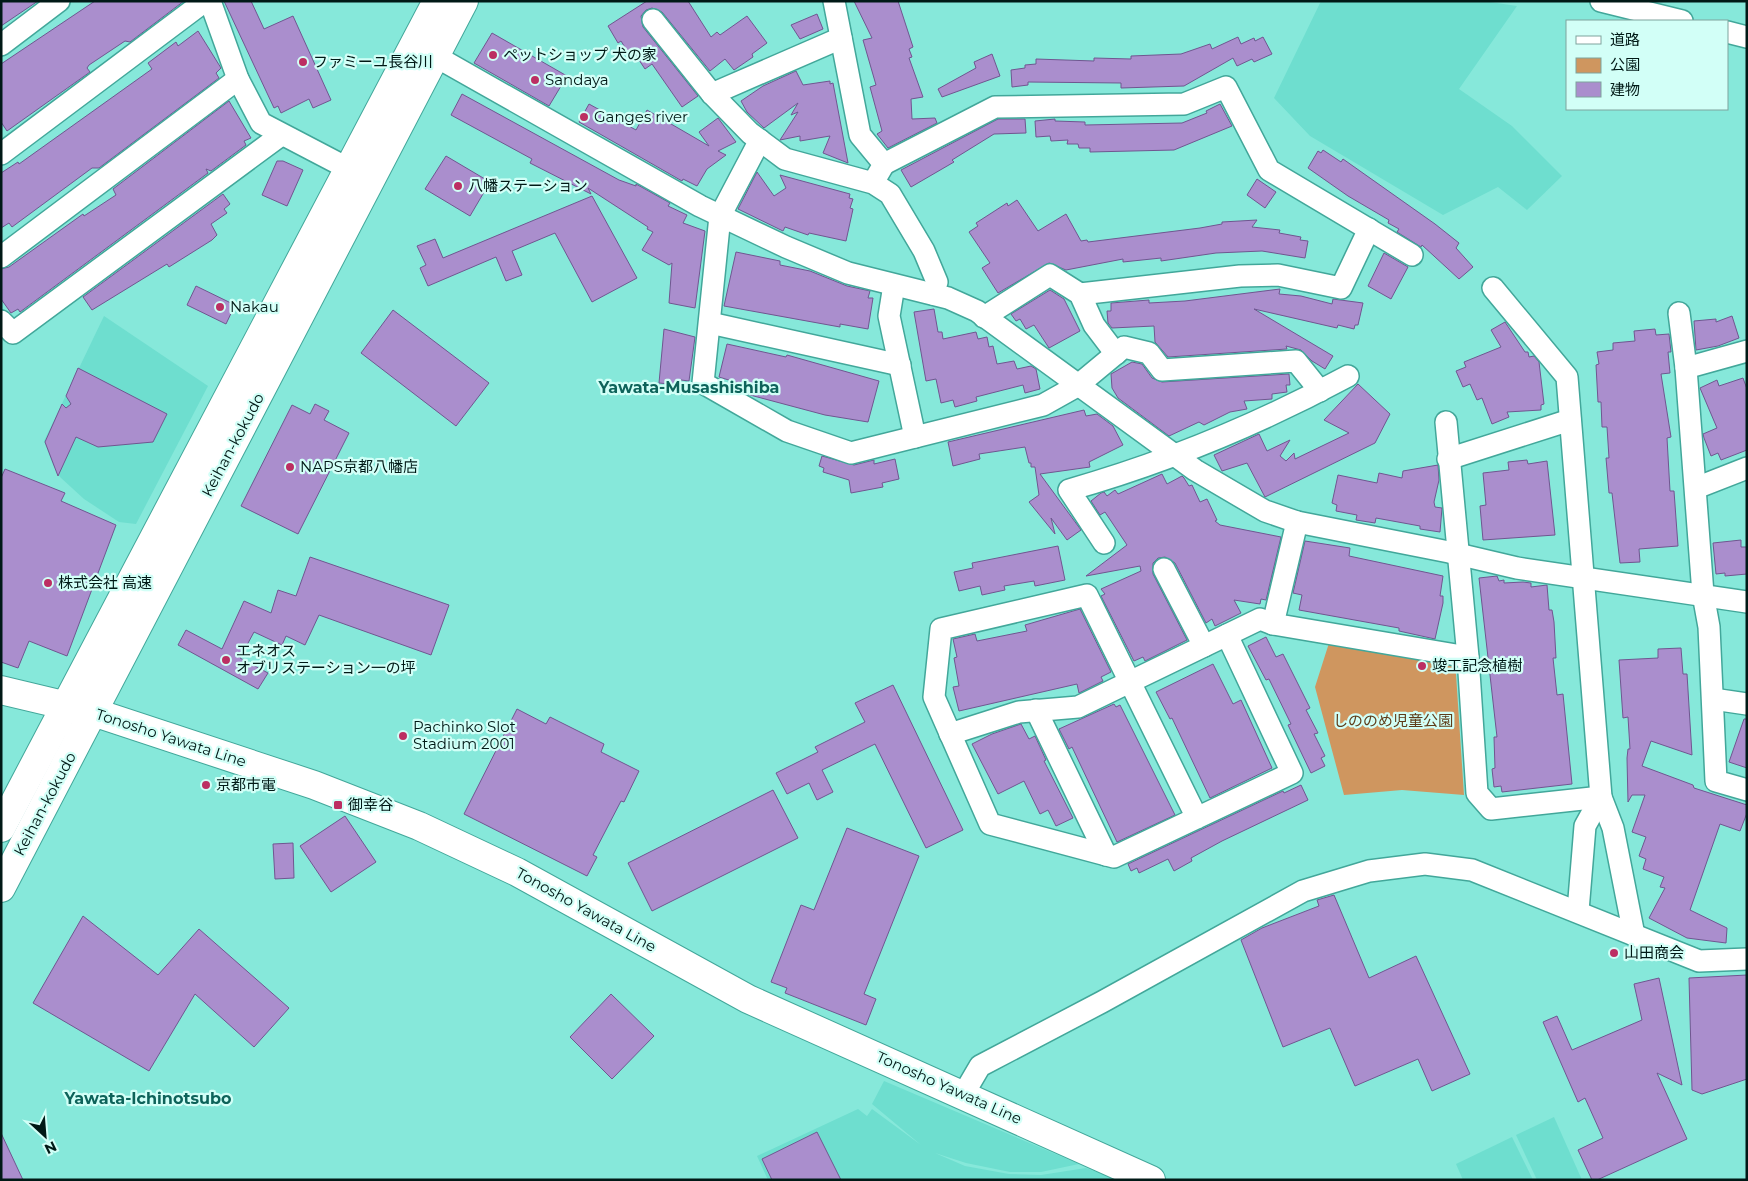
<svg xmlns="http://www.w3.org/2000/svg" width="1748" height="1181" font-family="Montserrat,'Noto Sans JP',sans-serif">
  <style>
    .built { fill: #6edecf }
    .green { fill: #cf965f }
    .building { fill: #aa8ecd; stroke: #705690 }
    .lines { fill: none; stroke-linecap: round; stroke-linejoin: round }
    .minor-casing { stroke: #42a79a; stroke-width: 24 }
    .secondary-casing { stroke: #42a79a; stroke-width: 30 }
    .trunk-casing { stroke: #42a79a; stroke-width: 30 }
    .minor { stroke: #fff; stroke-width: 21 }
    .secondary { stroke: #fff; stroke-width: 28 }
    .trunk { stroke: #fff; stroke-width: 28 }
    .poi-dot { fill: #bc2f62; stroke: #d2fff7; stroke-width: 2 }
    .labels { text-anchor: middle; stroke-width: 4.5; stroke-linejoin: round; paint-order: stroke }
    .poi-label { font-size: 15px; fill: #001916; stroke: #d2fff7; text-anchor: start }
    .street-label { font-size: 15px; fill: #001916; stroke: #d2fff7 }
    .park-label { font-size: 15px; fill: #5e3c19; stroke: #d2fff7 }
    .neighbourhood-label { font-size: 16px; font-weight: bold; fill: #0d635a; stroke: #d2fff7 }
  </style>
  <rect width="100%" height="100%" fill="#86e8da"/>
  <g class="built">
    <polygon points="1321,1 1483,1 1517,6 1459,89 1512,126 1562,176 1527,210 1498,187 1443,215 1310,136 1274,98"/>
    <polygon points="104,316 208,386 136,524 119,522 84,499 60,477 53,465 44,441"/>
    <polygon points="884,1081 1079,1164 1041,1172 1010,1172 966,1163 935,1153 965,1166 1009,1174 1041,1175 1086,1168 1119,1180 768,1180 757,1156 858,1109 867,1116 872,1109 921,1145 872,1104"/>
    <polygon points="1554,1117 1582,1180 1537,1180 1516,1135"/>
    <polygon points="1512,1137 1533,1180 1463,1180 1456,1164"/>
  </g>
  <polygon class="green" points="1329,643 1450,663 1456,674 1464,795 1402,790 1344,795 1315,687"/>
  <g class="building">
    <polygon points="1,1 38,1 1,26"/>
    <polygon points="95,1 184,1 130,42 125,41 89,65 87,68 90,72 7,131 1,122 1,64"/>
    <polygon points="224,1 251,1 264,29 293,16 331,100 313,108 309,99 281,113 278,106 274,108"/>
    <polygon points="647,1 688,1 711,37 717,32 720,35 747,16 767,43 752,54 753,57 734,70 725,59 710,71 662,12 652,8 646,10 641,16 643,27 698,96 682,107 652,64 645,69 635,54 631,57 621,41 618,43 608,26"/>
    <polygon points="854,1 898,1 913,47 909,49 912,57 909,58 923,97 911,99 912,119 935,118 937,123 888,148 877,134 882,131 870,87 876,85 863,40 872,38"/>
    <polygon points="817,14 823,29 800,39 791,25"/>
    <polygon points="198,31 221,68 216,73 219,78 99,168 92,168 12,227 9,223 1,228 1,173 18,162 19,164 152,69 148,63 176,42 178,46"/>
    <polygon points="492,33 567,76 549,106 474,63"/>
    <polygon points="1238,37 1241,44 1254,38 1255,41 1263,37 1272,54 1254,62 1252,59 1237,66 1233,58 1184,86 1121,88 1121,83 1028,82 1028,85 1012,87 1011,70 1025,68 1025,65 1036,64 1036,59 1094,61 1094,58 1131,59 1131,56 1181,54 1210,44 1212,49"/>
    <polygon points="992,54 1000,76 942,97 938,89 976,68 974,62"/>
    <polygon points="796,71 803,85 830,81 830,84 833,83 848,163 823,153 830,136 800,141 800,136 780,140 798,112 791,115 798,103 764,128 747,112 741,101 763,86"/>
    <polygon points="462,94 619,180 636,186 636,184 670,203 668,206 687,215 683,223 705,231 695,308 669,303 672,263 669,265 642,250 653,232 647,229 648,227 588,188 591,194 530,163 532,159 451,115"/>
    <polygon points="229,101 251,138 244,141 246,145 211,171 206,169 208,173 20,312 18,309 11,313 1,299 1,269 9,267 83,214 84,216 116,195 113,189"/>
    <polygon points="589,104 636,130 647,110 709,146 699,132 718,118 736,142 718,151 726,155 707,169 697,186 683,179 682,181 579,122"/>
    <polygon points="1220,104 1232,126 1174,150 1090,152 1090,148 1079,148 1078,144 1067,144 1068,140 1051,141 1050,136 1036,137 1035,121 1055,119 1055,121 1085,122 1085,125 1182,123 1207,113 1206,111"/>
    <polygon points="998,119 1025,119 1026,133 994,134 952,160 954,162 911,187 901,170"/>
    <polygon points="1323,150 1341,162 1343,159 1435,224 1459,243 1456,248 1473,267 1459,279 1422,245 1421,247 1397,232 1399,229 1388,223 1389,220 1348,196 1308,168 1318,151 1321,153"/>
    <polygon points="446,156 490,182 470,216 425,189"/>
    <polygon points="277,161 283,161 303,170 287,206 262,195"/>
    <polygon points="757,172 774,196 786,188 780,175 850,194 849,198 853,199 850,208 853,209 846,241 809,233 808,235 785,227 783,231 738,209"/>
    <polygon points="1257,179 1276,192 1265,208 1247,195"/>
    <polygon points="223,194 230,204 224,209 227,213 211,224 217,235 212,240 169,267 167,264 92,310 83,297"/>
    <polygon points="592,196 637,278 592,302 555,233 512,251 522,275 506,281 496,257 428,286 420,268 426,265 417,246 435,239 443,258"/>
    <polygon points="1017,200 1038,231 1066,214 1081,241 1087,240 1088,242 1200,228 1222,224 1222,222 1257,220 1252,227 1280,230 1279,233 1301,237 1300,240 1308,241 1305,258 1262,251 1216,253 1161,261 1161,258 1123,262 1123,259 1066,270 1049,263 998,293 982,268 990,263 969,232 978,226 976,223 1007,203 1008,206"/>
    <polygon points="736,252 780,261 780,265 810,271 847,286 870,291 868,298 873,298 868,329 840,324 840,327 724,306"/>
    <polygon points="1384,253 1408,267 1391,299 1368,286"/>
    <polygon points="196,286 235,305 226,324 187,305"/>
    <polygon points="1280,289 1279,294 1301,296 1332,304 1333,299 1363,303 1358,325 1355,325 1354,329 1338,325 1337,328 1254,309 1333,356 1325,369 1312,361 1301,350 1286,346 1287,349 1168,357 1155,342 1154,326 1112,328 1108,323 1107,311 1111,311 1111,303 1149,300 1149,303 1185,301"/>
    <polygon points="1050,290 1064,299 1080,331 1049,348 1034,325 1026,329 1020,319 1016,321 1011,314"/>
    <polygon points="934,309 938,332 942,332 943,339 976,332 978,339 987,337 989,347 993,346 997,364 1014,361 1017,369 1031,366 1036,369 1040,389 1025,393 1023,385 976,397 977,401 955,407 953,400 941,403 936,379 926,381 914,312"/>
    <polygon points="393,310 489,383 456,426 361,353"/>
    <polygon points="1732,316 1739,338 1718,346 1696,350 1694,321 1716,319 1716,322"/>
    <polygon points="1505,322 1525,352 1528,352 1529,357 1534,356 1539,362 1544,404 1541,405 1541,410 1507,412 1509,417 1492,424 1482,398 1477,400 1470,384 1463,387 1456,371 1466,367 1464,362 1501,347 1491,330"/>
    <polygon points="664,329 695,337 689,381 681,380 680,385 659,383"/>
    <polygon points="1655,329 1656,335 1669,334 1671,352 1668,352 1670,373 1661,374 1671,437 1667,438 1670,491 1674,491 1678,546 1639,549 1640,562 1620,563 1612,493 1609,493 1606,458 1609,458 1607,427 1602,427 1601,402 1598,402 1596,365 1599,364 1597,352 1613,350 1613,343 1635,341 1634,331"/>
    <polygon points="727,344 786,357 787,355 879,381 868,422 825,415 750,395 746,393 748,386 719,377"/>
    <polygon points="1132,362 1142,364 1152,378 1162,382 1289,374 1290,385 1286,385 1287,392 1272,394 1272,399 1244,401 1247,409 1230,412 1204,425 1199,422 1169,436 1118,398 1112,388 1111,374"/>
    <polygon points="78,368 167,414 153,442 98,447 76,437 58,476 45,442 62,404 66,408 71,404 66,396"/>
    <polygon points="1743,378 1747,389 1747,450 1721,460 1718,453 1711,456 1704,438 1703,434 1717,428 1700,388 1717,380 1719,386"/>
    <polygon points="1358,384 1390,414 1375,443 1265,497 1247,463 1222,471 1214,455 1259,434 1267,451 1290,440 1280,456 1286,461 1294,453 1295,459 1349,433 1324,420"/>
    <polygon points="315,404 329,411 324,420 349,433 298,534 241,506 292,405 310,414"/>
    <polygon points="1084,410 1086,416 1097,414 1113,426 1123,445 1089,462 1090,467 1040,474 1081,530 1067,540 1051,518 1055,534 1029,502 1039,495 1035,467 1031,467 1031,463 1029,463 1025,447 979,454 980,459 953,466 948,442"/>
    <polygon points="822,456 854,465 874,460 874,464 895,459 899,479 882,483 883,487 851,493 849,480 823,472 824,468 819,466"/>
    <polygon points="1527,460 1528,464 1547,461 1555,535 1483,540 1480,506 1486,505 1483,473 1509,470 1508,462"/>
    <polygon points="1438,465 1439,480 1434,502 1435,507 1442,508 1440,532 1420,529 1420,526 1376,518 1375,523 1356,520 1357,515 1336,511 1337,505 1332,503 1338,475 1377,483 1379,473 1402,478 1403,471"/>
    <polygon points="5,469 65,493 61,501 116,525 67,656 29,641 18,668 1,662 1,478"/>
    <polygon points="1162,474 1167,484 1182,476 1184,478 1189,486 1192,485 1200,502 1207,499 1217,520 1215,521 1220,525 1281,537 1266,600 1261,599 1260,604 1234,600 1241,613 1215,626 1212,619 1206,623 1175,563 1165,557 1158,558 1153,563 1153,574 1187,640 1145,661 1143,657 1134,661 1101,596 1105,594 1101,589 1141,571 1140,566 1086,576 1127,545 1105,512 1100,515 1091,501 1101,493 1104,492 1107,496 1115,490 1118,494"/>
    <polygon points="1741,540 1741,547 1747,547 1747,574 1725,576 1725,573 1716,574 1713,543"/>
    <polygon points="1305,541 1350,548 1349,556 1443,576 1440,596 1443,596 1443,603 1435,639 1399,631 1399,628 1299,610 1302,595 1293,593"/>
    <polygon points="1058,546 1065,580 1035,586 1034,581 1004,586 1005,590 982,595 980,586 959,591 954,572 973,568 972,563"/>
    <polygon points="310,557 449,605 431,655 319,615 305,645 286,636 282,645 254,632 240,658 268,673 258,689 178,645 186,630 222,649 244,601 271,613 278,590 296,596"/>
    <polygon points="1497,576 1499,581 1504,580 1504,583 1523,582 1531,583 1531,587 1547,585 1549,610 1552,610 1554,622 1556,658 1553,658 1557,695 1563,694 1572,784 1502,792 1501,786 1494,787 1492,769 1495,768 1494,737 1497,737 1479,578"/>
    <polygon points="1080,609 1111,672 1101,677 1103,681 1079,693 1077,684 959,711 953,687 959,686 954,658 957,657 953,639 975,634 977,641 1027,631 1025,625"/>
    <polygon points="1266,637 1276,657 1283,654 1310,708 1306,710 1318,733 1314,734 1325,756 1321,758 1325,766 1311,773 1288,725 1291,724 1269,679 1266,680 1248,646"/>
    <polygon points="1681,648 1683,674 1687,674 1692,755 1651,741 1642,766 1693,785 1694,788 1747,805 1747,813 1740,831 1720,824 1690,910 1727,928 1726,943 1687,938 1649,918 1665,888 1660,887 1664,877 1643,869 1646,859 1639,856 1646,837 1632,832 1645,795 1632,795 1628,802 1627,758 1628,749 1630,749 1628,717 1623,718 1619,660 1658,658 1658,649"/>
    <polygon points="1213,664 1233,704 1241,700 1272,768 1210,798 1172,718 1170,719 1156,692"/>
    <polygon points="893,685 963,830 926,848 875,744 822,770 833,792 817,800 809,783 787,794 776,773 818,752 815,747 865,722 855,703"/>
    <polygon points="1114,704 1116,707 1120,705 1175,815 1117,842 1072,747 1069,749 1059,729"/>
    <polygon points="517,709 546,724 550,717 604,744 601,752 639,771 624,802 621,801 593,855 597,857 587,876 464,814"/>
    <polygon points="1744,719 1747,719 1747,768 1729,762"/>
    <polygon points="1021,724 1029,739 1035,736 1046,760 1044,761 1073,818 1056,826 1048,810 1040,814 1024,781 998,794 972,744 992,734"/>
    <polygon points="1301,785 1308,800 1222,841 1191,858 1192,861 1174,871 1168,859 1139,873 1137,868 1131,871 1128,864 1283,791 1284,793"/>
    <polygon points="773,790 798,838 652,911 628,863"/>
    <polygon points="345,816 376,862 331,892 300,846"/>
    <polygon points="847,828 919,856 864,994 876,999 866,1025 785,993 787,988 771,982 801,905 814,910"/>
    <polygon points="293,843 294,878 275,879 273,844"/>
    <polygon points="1334,895 1369,978 1416,956 1470,1074 1432,1091 1418,1059 1355,1086 1330,1028 1283,1047 1241,940 1262,928 1319,906 1317,900"/>
    <polygon points="83,916 158,975 199,929 289,1008 254,1047 195,994 149,1071 33,1003"/>
    <polygon points="1747,975 1747,1079 1702,1094 1692,1090 1689,978"/>
    <polygon points="1659,978 1682,1085 1657,1073 1687,1139 1597,1180 1592,1180 1578,1150 1603,1138 1585,1098 1578,1102 1543,1022 1557,1016 1572,1050 1642,1020 1634,984"/>
    <polygon points="611,994 654,1036 612,1079 570,1037"/>
    <polygon points="817,1132 841,1180 772,1180 762,1159"/>
    <polygon points="1,1133 23,1180 1,1180"/>
  </g>
  <g class="lines">
    <defs>
      <g id="minor">
        <polyline points="210,1 238,79 261,123 349,169 364,173"/>
        <polyline points="834,1 860,135 884,164 877,176"/>
        <polyline points="1601,1 1682,21"/>
        <polyline points="653,20 712,94 750,133 785,159 873,183 890,194 924,251 937,282 933,294"/>
        <polyline points="1727,32 1747,37"/>
        <polyline points="1,45 59,1"/>
        <polyline points="435,56 700,206 786,247 848,273 948,298 977,311 1195,470 1265,511 1297,522 1449,552 1517,568 1747,602"/>
        <polyline points="712,94 841,38"/>
        <polyline points="760,140 720,216 703,383 787,431 851,453 1043,405 1077,386 1124,347 1149,353 1162,370 1296,361 1320,391"/>
        <polyline points="1,154 205,1"/>
        <polyline points="884,164 995,107 1184,104 1226,87 1269,170 1412,255"/>
        <polyline points="1,257 238,79"/>
        <polyline points="894,285 889,316 915,437"/>
        <polyline points="1493,288 1567,377 1601,797 1585,826 1578,911"/>
        <polyline points="1080,294 1240,276 1278,275 1341,288 1369,229"/>
        <polyline points="1679,313 1686,368"/>
        <polyline points="984,317 1050,275 1080,294 1094,325 1116,354"/>
        <polyline points="1,321 13,333 281,135"/>
        <polyline points="710,323 900,365"/>
        <polyline points="1747,351 1686,368 1703,594 1709,627 1716,781 1747,790"/>
        <polyline points="1446,422 1468,657"/>
        <polyline points="1448,459 1570,420"/>
        <polyline points="1696,488 1747,468"/>
        <polyline points="1297,522 1273,624 1468,657 1477,793 1491,809 1601,797 1613,828 1634,935"/>
        <path d="M1104 543 1069 490C1164 463 1261 423 1348 376"/>
        <polyline points="1164,569 1204,646"/>
        <polyline points="1713,699 1747,704"/>
        <polyline points="1036,710 1106,855"/>
        <polyline points="950,734 1019,712 1078,707 1260,619 1273,624"/>
        <polyline points="1197,818 1087,595 941,629 934,697 990,824 1114,857 1292,773 1227,635"/>
        <polyline points="963,1095 980,1066 1102,1002 1303,891 1369,871 1425,864 1472,870 1699,961 1747,959"/>
      </g>
      <polyline id="secondary" points="1,690 93,712 314,785 419,826 517,872 748,999 1151,1180"/>
      <g id="trunk">
        <polyline points="1,828 437,1"/>
        <polyline points="1,888 464,1"/>
      </g>
    </defs>
    <use href="#minor" class="minor-casing"/>
    <use href="#secondary" class="secondary-casing"/>
    <use href="#trunk" class="trunk-casing"/>
    <use href="#minor" class="minor"/>
    <use href="#secondary" class="secondary"/>
    <use href="#trunk" class="trunk"/>
  </g>
  <g class="poi-dot">
    <circle cx="493" cy="55" r="5"/>
    <circle cx="303" cy="62" r="5"/>
    <circle cx="535" cy="80" r="5"/>
    <circle cx="584" cy="117" r="5"/>
    <circle cx="458" cy="186" r="5"/>
    <circle cx="220" cy="307" r="5"/>
    <circle cx="290" cy="467" r="5"/>
    <circle cx="48" cy="583" r="5"/>
    <circle cx="226" cy="660" r="5"/>
    <circle cx="1422" cy="666" r="5"/>
    <circle cx="403" cy="736" r="5"/>
    <circle cx="206" cy="785" r="5"/>
    <rect x="333" y="800" width="10" height="10" rx="2.5"/>
    <circle cx="1614" cy="953" r="5"/>
  </g>
  <g class="labels">
    <g class="poi-label">
      <text x="503" y="60">ペットショップ 犬の家</text>
      <text x="313" y="67">ファミーユ長谷川</text>
      <text x="545" y="85">Sandaya</text>
      <text x="594" y="122">Ganges river</text>
      <text x="468" y="191">八幡ステーション</text>
      <text x="230" y="312">Nakau</text>
      <text x="300" y="472">NAPS京都八幡店</text>
      <text x="58" y="588">株式会社 高速</text>
      <text x="236" y="656">エネオス<tspan x="236" dy="17">オブリステーション一の坪</tspan></text>
      <text x="1432" y="671">竣工記念植樹</text>
      <text x="413" y="732">Pachinko Slot<tspan x="413" dy="17">Stadium 2001</tspan></text>
      <text x="216" y="790">京都市電</text>
      <text x="348" y="810">御幸谷</text>
      <text x="1624" y="958">山田商会</text>
    </g>
    <g class="street-label">
      <text transform="translate(233 445) rotate(-62)" y="5">Keihan-kokudo</text>
      <text transform="translate(171 738) rotate(18)" y="5">Tonosho Yawata Line</text>
      <text transform="translate(45 804) rotate(-62)" y="5">Keihan-kokudo</text>
      <text transform="translate(586 910) rotate(29)" y="5">Tonosho Yawata Line</text>
      <text transform="translate(949 1088) rotate(24)" y="5">Tonosho Yawata Line</text>
    </g>
    <g class="park-label">
      <text x="1393" y="726">しののめ児童公園</text>
    </g>
    <g class="neighbourhood-label">
      <text x="689" y="393">Yawata-Musashishiba</text>
      <text x="148" y="1104">Yawata-Ichinotsubo</text>
    </g>
  </g>
  <rect width="1748" height="1181" fill="none" stroke="#001916" stroke-width="5"/>
  <rect x="1566" y="20" width="162" height="90" fill="#d2fff7" stroke="#7ea39d"/>
  <rect x="1576" y="36" width="25" height="8" fill="#ffffff" stroke="#7ea39d"/>
  <text x="1610" y="45" font-size="15" fill="#001916">道路</text>
  <rect x="1576" y="58" width="25" height="15" fill="#cf965f" stroke="#7ea39d"/>
  <text x="1610" y="70" font-size="15" fill="#001916">公園</text>
  <rect x="1576" y="82" width="25" height="15" fill="#aa8ecd" stroke="#7ea39d"/>
  <text x="1610" y="95" font-size="15" fill="#001916">建物</text>
  <g transform="translate(45 1136) rotate(154)" stroke="#d2fff7" stroke-width="4" paint-order="stroke">
  <path d="M0-4L9 19L0 12L-9 19Z" fill="#001916"/>
  <text y="-8" font-size="14" font-weight="bold" text-anchor="middle" fill="#001916">N</text>
  </g>
</svg>
